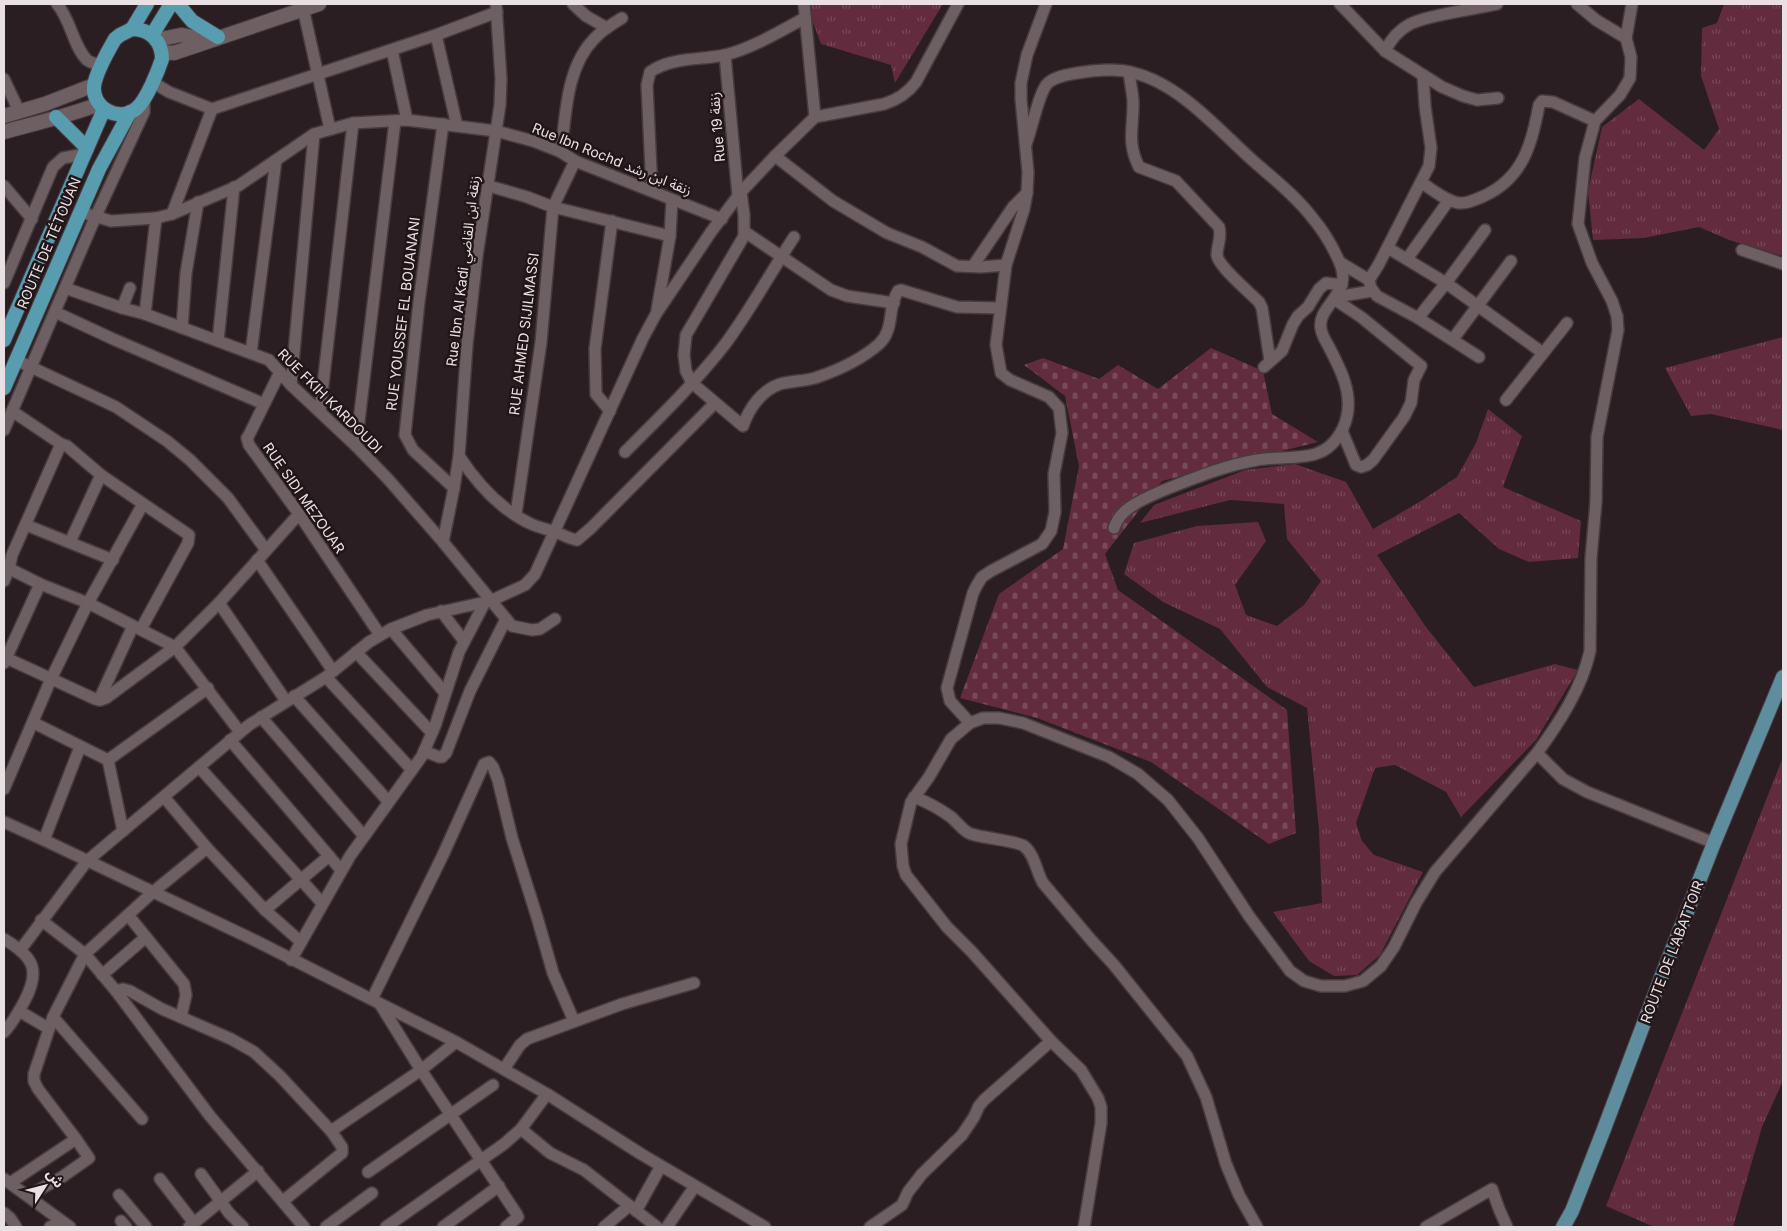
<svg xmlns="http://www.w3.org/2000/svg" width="1787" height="1231" font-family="Inter,'Noto Sans Arabic',sans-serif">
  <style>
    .grass { fill: url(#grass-tufts) }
    .cemetery { fill: url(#cemetery-stones) }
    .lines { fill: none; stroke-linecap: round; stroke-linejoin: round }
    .minor-casing { stroke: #463c3f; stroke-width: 14 }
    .tertiary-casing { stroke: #463c3f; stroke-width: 16 }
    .primary-casing { stroke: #463c3f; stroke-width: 16 }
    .trunk-casing { stroke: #463c3f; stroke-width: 16 }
    .minor { stroke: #6e5f63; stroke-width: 11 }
    .tertiary { stroke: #6e5f63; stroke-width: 14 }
    .primary { stroke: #5e8d9d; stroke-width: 14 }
    .trunk { stroke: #589cb0; stroke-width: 14 }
    .labels { text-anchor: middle; stroke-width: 5; stroke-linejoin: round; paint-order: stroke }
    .street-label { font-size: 14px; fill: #e9e0e3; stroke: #211518 }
  </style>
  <defs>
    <pattern id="grass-tufts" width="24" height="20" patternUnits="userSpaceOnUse" patternTransform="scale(1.25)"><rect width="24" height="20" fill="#622b3e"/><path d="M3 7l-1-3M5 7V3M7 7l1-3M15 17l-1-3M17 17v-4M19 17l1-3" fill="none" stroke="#78495a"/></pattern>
    <pattern id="cemetery-stones" width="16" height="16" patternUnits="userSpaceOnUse" patternTransform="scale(1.25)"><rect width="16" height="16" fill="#622b3e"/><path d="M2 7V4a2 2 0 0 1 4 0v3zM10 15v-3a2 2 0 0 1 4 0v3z" fill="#78495a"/></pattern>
  </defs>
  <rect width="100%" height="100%" fill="#2a1e22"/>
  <g class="grass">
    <polygon points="806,4 943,4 895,83 891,65 821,44"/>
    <polygon points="1724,4 1783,4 1783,256 1729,240 1699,227 1644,238 1593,240 1588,191 1602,127 1639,99 1704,150 1719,129 1701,76 1702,28 1717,23"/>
    <polygon points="1783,337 1783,430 1711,414 1691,416 1665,368"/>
    <polygon points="1488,409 1522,436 1503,487 1581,521 1578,558 1529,562 1499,549 1459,513 1377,555 1426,627 1474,687 1555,664 1578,670 1536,740 1461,817 1446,792 1395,765 1375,768 1356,823 1362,841 1374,855 1423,872 1380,955 1357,975 1334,976 1309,961 1273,912 1322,903 1319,830 1307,708 1267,687 1220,629 1163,602 1124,574 1134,543 1197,526 1258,522 1266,541 1235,585 1246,615 1277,626 1304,605 1321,581 1287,539 1284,504 1230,500 1140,523 1154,505 1245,470 1295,464 1346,482 1373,529 1421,501 1457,477 1476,443"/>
    <polygon points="1783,757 1783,1081 1762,1127 1733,1227 1654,1227 1606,1206"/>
  </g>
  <polygon class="cemetery" points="1211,348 1263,371 1272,414 1318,442 1162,481 1105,554 1118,590 1287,710 1296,833 1269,844 1151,762 1037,718 960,698 999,594 1063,549 1079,466 1065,396 1024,365 1043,358 1099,379 1118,365 1158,389"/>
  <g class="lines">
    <defs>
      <g id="minor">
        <path d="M57 4C71 20 73 46 87 60 91 63 97 64 102 66"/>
        <polyline points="299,4 303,8 330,129"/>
        <polyline points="573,4 586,16 607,28"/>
        <polyline points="804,4 815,117"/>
        <polyline points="1340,4 1385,51 1442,87 1463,96 1477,100 1498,98"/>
        <polyline points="1577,4 1596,20 1626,38"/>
        <polyline points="436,35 457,126"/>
        <polyline points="392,50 407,120"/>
        <path d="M1385 51C1400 21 1421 19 1450 13 1466 10 1481 7 1497 4"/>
        <polyline points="725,55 738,196"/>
        <path d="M1129 72C1130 81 1132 90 1133 100 1134 127 1126 141 1139 167L1176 181 1219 227C1222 238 1217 245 1217 255 1218 266 1250 293 1259 302L1262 308 1270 361"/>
        <polyline points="4,79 19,111"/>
        <polyline points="152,82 169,92 212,109 436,35 497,12"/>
        <polyline points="443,124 419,302 405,435 413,450 454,488"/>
        <path d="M1026 144C1032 129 1039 91 1048 83 1056 76 1067 75 1077 73 1095 70 1117 68 1134 73 1179 84 1217 128 1250 158 1271 177 1294 194 1311 216 1322 229 1332 245 1339 261 1355 293 1316 306 1321 329 1322 336 1327 343 1330 349 1341 370 1352 392 1347 416 1344 431 1333 448 1318 453 1305 459 1274 457 1257 460 1227 465 1197 477 1169 488 1155 494 1141 499 1129 508 1122 513 1117 519 1114 528"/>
        <path d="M561 152C566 114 566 68 594 39 602 30 612 24 622 18"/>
        <polyline points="775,156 833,201 887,233 922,247 957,266 981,267 1006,265"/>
        <path d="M1422 183C1433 190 1446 201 1459 203 1468 204 1476 199 1484 196 1523 178 1532 144 1539 105L1542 101 1553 102 1595 121"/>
        <polyline points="4,186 32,219"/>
        <polyline points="489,186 527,197 553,207 670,236"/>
        <path d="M652 191 647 85 650 72C671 57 701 60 725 55 753 48 780 31 805 18"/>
        <path d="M741 192 744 215V236L686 335 684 355 686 371 692 383 743 426C749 408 762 390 780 384 792 381 804 381 815 378 836 371 862 359 879 344 895 329 887 308 898 291L901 290 957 307 1000 308"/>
        <polyline points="80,212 111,221 156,218 172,214 238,186 314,134 353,123 407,120 496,131 533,141 561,152 575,161 722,219"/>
        <polyline points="172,214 212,109"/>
        <polyline points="745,232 831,290 847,296 894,303"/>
        <polyline points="1388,248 1446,283 1543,353"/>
        <polyline points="1742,250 1783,264"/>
        <polyline points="1407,259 1449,200"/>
        <polyline points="1341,263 1369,280 1379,264 1429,166 1431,148 1425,106 1423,75"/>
        <polyline points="973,266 1013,207 1027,193"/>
        <polyline points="1369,280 1371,288 1377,296 1418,318 1479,357"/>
        <polyline points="4,283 53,167 63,158 84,154"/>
        <polyline points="65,288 122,308 145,314 269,360 291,385 356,446 388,479 443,542 512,626 532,630 540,629 555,619"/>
        <polyline points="1336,297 1372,291"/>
        <polyline points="1334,299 1361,317 1421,366 1414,380 1411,403 1404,417 1373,460 1367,465 1361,467 1356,465 1342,431"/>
        <polyline points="122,308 130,288"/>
        <polyline points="657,310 670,236 672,200"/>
        <polyline points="55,312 113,339 264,404"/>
        <polyline points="145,314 156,218"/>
        <polyline points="1418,318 1446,283 1485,230"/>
        <polyline points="182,328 186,273 198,202"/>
        <polyline points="1453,339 1511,261"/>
        <polyline points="218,341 234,187"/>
        <polyline points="251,353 276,160"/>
        <polyline points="16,360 116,407 167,441 190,460 228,498 266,550"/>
        <polyline points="1264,367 1282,351 1293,324 1298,316 1308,307 1319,289 1326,283 1342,285"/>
        <polyline points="280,372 249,435 247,438 249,445 299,514 380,635"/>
        <polyline points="291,385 314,134"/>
        <polyline points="1506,400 1567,323"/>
        <polyline points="12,411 61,444 67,446 101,475 189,535 188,543 141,629"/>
        <polyline points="320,411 353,123"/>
        <polyline points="610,411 596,394 595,349 612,221"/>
        <polyline points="4,430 95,218 144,112 144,98"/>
        <polyline points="356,446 395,121"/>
        <path d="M625 452C660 417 696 382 726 343 751 309 771 272 794 237"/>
        <path d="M459 456C476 482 498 507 527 522 536 527 546 529 556 532 563 535 570 539 577 540L591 528 715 403"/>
        <polyline points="516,514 541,342 553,207 575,161"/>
        <polyline points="26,525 113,560"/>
        <polyline points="70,542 101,475"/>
        <polyline points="443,542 454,488 459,456 467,345 477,256 500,105 501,79 496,4"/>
        <polyline points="257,560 333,671"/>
        <polyline points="4,566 40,584 88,603 175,647 240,732"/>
        <polyline points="4,581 9,569 12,555 61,444"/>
        <polyline points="219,603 286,701"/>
        <polyline points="441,611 464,641"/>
        <polyline points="391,629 445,693"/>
        <polyline points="356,652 432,733"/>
        <polyline points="4,657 95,699 101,700 106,698 175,647 219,603 299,514"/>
        <polyline points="4,663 40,584"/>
        <polyline points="326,677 412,770"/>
        <polyline points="294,696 388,801"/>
        <polyline points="99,700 133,626"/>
        <polyline points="261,717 364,836"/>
        <polyline points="34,723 108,760 208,688"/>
        <polyline points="970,723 950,701 947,688 973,593 977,585 982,577 991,571 1042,544 1051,531 1055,512 1054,474 1062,433 1059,408 1049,397 1010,380 1001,373 996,345 1006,265 1024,209 1027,193 1028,172 1021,99 1021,83 1027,55 1046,4"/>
        <polyline points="230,740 341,870"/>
        <polyline points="424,751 439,757 442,757 446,753 470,691 506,619"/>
        <polyline points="1537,753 1563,779 1587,792 1714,843"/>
        <polyline points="108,760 123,831"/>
        <polyline points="199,767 322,903"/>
        <polyline points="4,789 51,679 88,603 143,504"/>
        <polyline points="164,797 207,848 265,910 301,942"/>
        <path d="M914 797C927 802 940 809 951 817 957 822 964 832 971 834 983 838 1017 841 1024 846 1035 855 1036 871 1043 883L1092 941 1114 965 1187 1056 1206 1097 1226 1164 1239 1195 1257 1227"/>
        <polyline points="4,822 44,840 254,940 456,1042 547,1094 641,1154 765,1227"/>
        <polyline points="44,840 80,747"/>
        <polyline points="265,910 329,856"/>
        <polyline points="128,915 184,984 186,995 181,1017"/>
        <polyline points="41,920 85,954 116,991 210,1116 304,1227"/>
        <path d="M4 939C34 957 41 970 24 1002 18 1013 12 1024 4 1032"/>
        <path d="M21 949 87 861 249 725 326 677 369 642 391 629 427 615 490 601 525 585 535 574 643 338 656 314 711 232 741 192 775 156 815 117 884 104C897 100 907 94 916 82L958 4"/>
        <polyline points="291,960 350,856 422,756 435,726 459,652 485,602"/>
        <polyline points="102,975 146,937"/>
        <polyline points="116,991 123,989 130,991 162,1009 231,1039 254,1052 280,1076 331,1131 342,1147 342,1153 283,1201"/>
        <polyline points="372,999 442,857 484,764 489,762 493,767 498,780 512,838 537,917 553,973 574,1021"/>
        <polyline points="380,1004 421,1070 516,1213 518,1217 506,1227"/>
        <polyline points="19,1011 48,1028"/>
        <polyline points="53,1017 142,1119"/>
        <polyline points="504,1069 520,1045 527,1039 622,1004 694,983"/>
        <polyline points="521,1129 550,1153 584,1170 657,1227"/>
        <polyline points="331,1131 421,1070 456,1042"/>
        <polyline points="368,1172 493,1085"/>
        <polyline points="201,1174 229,1213 243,1227"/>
        <polyline points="4,1179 70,1227"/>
        <polyline points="160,1179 194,1223"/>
        <polyline points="10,1183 76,1139"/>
        <polyline points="119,1195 146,1227"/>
        <polyline points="28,1196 62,1177 89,1158 76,1139 38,1089 34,1081 34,1074 53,1017 85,954 153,892 207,848"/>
        <polyline points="636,1211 661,1166"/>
        <polyline points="4,1213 10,1218 16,1227"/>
        <polyline points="121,1221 126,1227"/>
        <polyline points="50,1227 61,1221"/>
        <polyline points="189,1227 258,1171"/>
        <polyline points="326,1227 372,1193"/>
        <polyline points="386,1227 504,1144 521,1129 547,1094"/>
        <polyline points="443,1227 499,1186"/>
        <polyline points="604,1227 629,1206"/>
        <polyline points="667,1227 695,1186"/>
        <polyline points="870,1227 902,1205 908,1192 922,1174 962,1135 974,1117 979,1106 984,1100 1051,1041"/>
        <path d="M1084 1227 1101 1123V1107L1098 1098 1081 1070 1051 1041 972 952 947 927 906 875 903 866 901 844 911 802 929 777 951 739 970 723 983 718H999L1023 723 1109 757 1138 774 1168 800 1198 838 1249 916 1290 971 1304 981 1321 986H1345L1363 981 1381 966 1394 947 1416 903 1435 872 1537 753C1559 723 1582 688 1590 651L1591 558 1596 502 1597 437 1618 330 1617 316 1612 301 1592 263 1578 224 1585 158 1595 121 1620 95 1630 78 1631 57 1626 38 1632 4"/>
        <polyline points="1426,1227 1492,1189 1499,1209 1507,1227"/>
      </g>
      <g id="tertiary">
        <polyline points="156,40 181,35 209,40"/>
        <polyline points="162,52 174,53 319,4"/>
        <polyline points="4,116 45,104 94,85"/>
        <path d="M4 132C36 123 68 116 99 104"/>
      </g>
      <polyline id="primary" points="1563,1227 1572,1211 1604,1129 1659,983 1714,843 1783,677"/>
      <g id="trunk">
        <polyline points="178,4 192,21 218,37"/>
        <path d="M132 29C150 29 162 41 162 59 158 71 147 99 137 108 120 123 92 109 94 86 96 73 108 51 115 39L120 35Z"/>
        <polyline points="132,29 147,4"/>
        <polyline points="152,35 171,4"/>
        <polyline points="56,117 87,148"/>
        <polyline points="4,340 104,109"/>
        <polyline points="4,388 99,169 130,112"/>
      </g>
    </defs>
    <use href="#minor" class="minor-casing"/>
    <use href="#tertiary" class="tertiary-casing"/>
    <use href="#primary" class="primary-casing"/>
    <use href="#trunk" class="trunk-casing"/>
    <use href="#minor" class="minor"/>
    <use href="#tertiary" class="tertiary"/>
    <use href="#primary" class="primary"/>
    <use href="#trunk" class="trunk"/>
  </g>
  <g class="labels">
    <g class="street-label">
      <text transform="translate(717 127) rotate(-95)" y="5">Rue 19 زنقة</text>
      <text transform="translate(612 159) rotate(22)" y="5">Rue Ibn Rochd زنقة ابن رشد</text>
      <text transform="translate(49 243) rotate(-67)" y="5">ROUTE DE TÉTOUAN</text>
      <text transform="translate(463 271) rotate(-83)" y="5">Rue Ibn Al Kadi زنقة ابن القاضي</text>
      <text transform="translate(403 314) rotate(-83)" y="5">RUE YOUSSEF EL BOUANANI</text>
      <text transform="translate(524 334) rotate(-83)" y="5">RUE AHMED SIJILMASSI</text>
      <text transform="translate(330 401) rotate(45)" y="5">RUE FKIH KARDOUDI</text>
      <text transform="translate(304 498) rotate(55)" y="5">RUE SIDI MEZOUAR</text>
      <text transform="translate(1672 952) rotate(-69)" y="5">ROUTE DE L’ABATTOIR</text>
    </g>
  </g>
  <rect width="1787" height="1231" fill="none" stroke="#e9e0e3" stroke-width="10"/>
  <g transform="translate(45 1186) rotate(54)" stroke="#211518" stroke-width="4" paint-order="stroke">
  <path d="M0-4L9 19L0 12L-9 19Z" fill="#e9e0e3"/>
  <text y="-8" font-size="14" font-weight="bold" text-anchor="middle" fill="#e9e0e3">ش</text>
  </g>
</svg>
